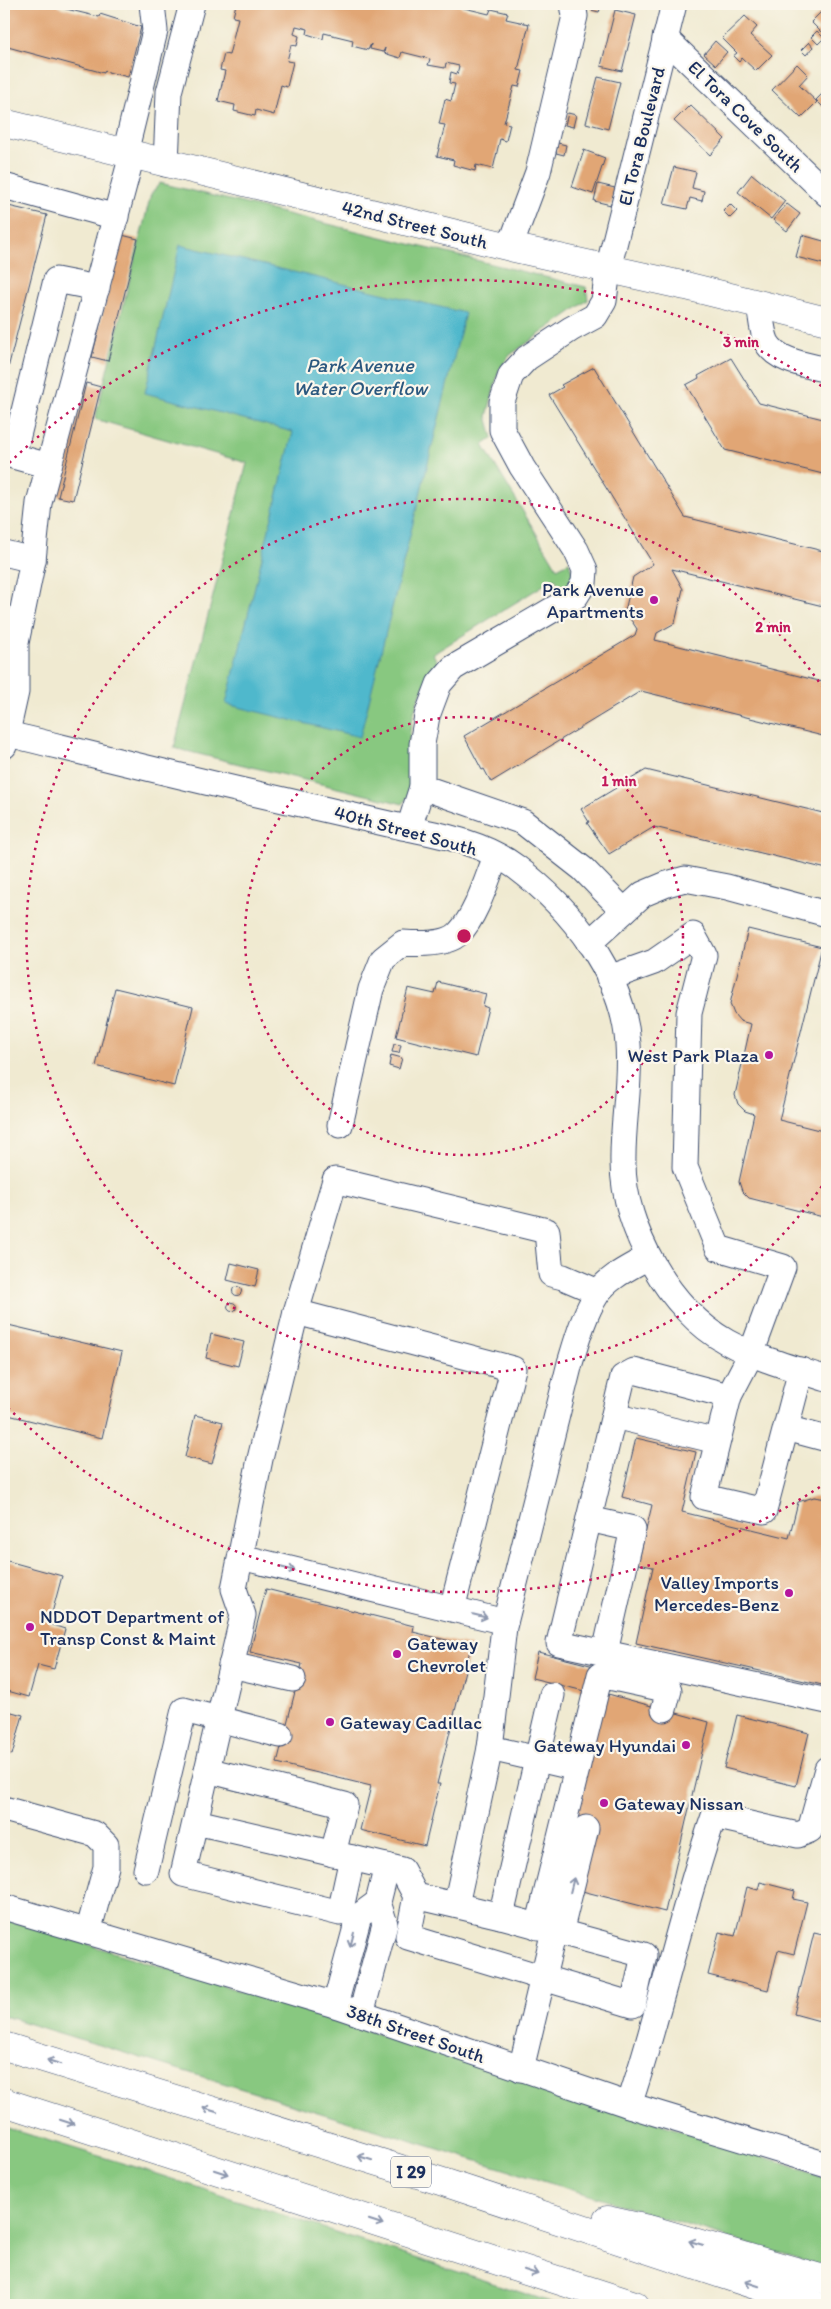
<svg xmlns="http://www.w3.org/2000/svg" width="831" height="2309" font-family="Itim,sans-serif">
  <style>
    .green { fill: #88c880; stroke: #527c6f }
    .water { fill: #4fb8cc; stroke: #357495 }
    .building { fill: #e1a675 }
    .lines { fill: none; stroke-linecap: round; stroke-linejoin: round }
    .minor-casing { stroke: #3b4b6f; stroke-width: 27 }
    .major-casing { stroke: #3b4b6f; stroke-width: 29 }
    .highway-casing { stroke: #3b4b6f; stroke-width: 29 }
    .minor { stroke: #fff; stroke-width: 25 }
    .major { stroke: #fff; stroke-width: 28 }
    .highway { stroke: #fff; stroke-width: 28 }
    .oneway { stroke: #8d97ae }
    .ring { fill: none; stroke: #c2185b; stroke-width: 2.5; stroke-dasharray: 2.5 5 }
    .poi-dot { fill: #b5179e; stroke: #fbf7ec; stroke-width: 2 }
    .labels { text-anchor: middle; stroke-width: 4.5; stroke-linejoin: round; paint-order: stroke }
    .shield { fill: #fbf7ec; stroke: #5e6b89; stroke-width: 1 }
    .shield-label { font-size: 18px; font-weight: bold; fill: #1b2f5e }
    .street-label { font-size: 19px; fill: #1b2f5e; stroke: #fbf7ec }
    .poi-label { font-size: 19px; fill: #1b2f5e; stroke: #fbf7ec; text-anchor: end }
    .water-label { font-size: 20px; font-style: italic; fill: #2b587f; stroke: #fbf7ec }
    .centre { fill: #c2185b; stroke: #fbf7ec; stroke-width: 2.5 }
    .ring-label { font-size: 15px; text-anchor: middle; font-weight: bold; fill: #c2185b; stroke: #fbf7ec; stroke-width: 4.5; stroke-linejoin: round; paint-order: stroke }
  </style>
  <rect width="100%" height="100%" fill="#fbf7ec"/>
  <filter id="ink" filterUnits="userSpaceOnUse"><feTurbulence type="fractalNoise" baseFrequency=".02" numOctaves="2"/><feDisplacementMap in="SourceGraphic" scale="10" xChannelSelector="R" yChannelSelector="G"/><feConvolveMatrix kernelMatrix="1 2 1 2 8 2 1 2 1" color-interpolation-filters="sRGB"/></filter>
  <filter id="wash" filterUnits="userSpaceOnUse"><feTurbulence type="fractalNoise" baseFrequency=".0096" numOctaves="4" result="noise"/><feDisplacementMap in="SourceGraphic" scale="20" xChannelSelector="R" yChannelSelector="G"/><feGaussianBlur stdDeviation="1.12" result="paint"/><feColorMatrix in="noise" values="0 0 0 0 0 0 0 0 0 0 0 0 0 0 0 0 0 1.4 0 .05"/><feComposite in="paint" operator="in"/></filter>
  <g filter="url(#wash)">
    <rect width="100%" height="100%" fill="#f0ead1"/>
    <g class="green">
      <path d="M160 183 586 287 588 300 510 355 499 370 487 416 493 438 483 445 557 568 569 562 573 576 566 589H561L555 578 433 654 438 663C422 685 411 713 409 741 407 765 420 781 403 804L174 748 247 463 95 419 151 194Z"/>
      <polygon points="4,1919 267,1999 777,2161 827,2179 827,2268 4,2016"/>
      <polygon points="4,2127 135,2167 560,2305 16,2305 4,2302"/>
    </g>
    <polygon class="water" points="180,245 465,313 360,737 226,704 293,432 145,393"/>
    <g id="blocks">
      <g class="building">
        <polygon points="4,4 58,4 58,7 99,17 100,14 141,27 128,77 104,71 104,73 4,46"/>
        <polygon points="236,4 461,4 460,7 489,14 491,9 508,13 506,19 529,24 518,70 523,71 519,87 514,86 504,123 510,124 506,141 500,139 493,169 476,165 475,171 453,165 454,160 437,156 445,125 439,124 445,99 451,101 455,84 449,83 451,72 457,74 459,66 446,63 445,68 428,65 430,59 402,52 400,58 384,53 385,48 383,52 370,49 371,44 368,50 352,46 353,40 324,33 323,39 307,34 308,29 296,26 294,34 299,36 297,46 291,45 287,61 293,62 287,87 281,85 274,115 256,110 255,116 234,111 235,105 218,101 225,71 220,70 224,54 229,55 238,18 233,17"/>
        <polygon points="593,4 602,4 599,12 591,10"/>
        <polygon points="827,6 827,26 821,32 811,22"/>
        <polygon points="615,10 636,15 622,71 601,66"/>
        <polygon points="745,16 757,27 750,35 772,55 756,71 742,58 739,62 733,56 737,53 722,38"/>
        <polygon points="817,31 824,38 818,44 811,37"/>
        <polygon points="715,41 727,52 716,65 704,54"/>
        <polygon points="809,42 813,47 806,55 801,50"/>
        <polygon points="797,64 808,75 799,85 817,102 801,118 772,90"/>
        <polygon points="598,77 620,82 608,129 586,123"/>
        <polygon points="824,92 827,95 827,102 823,107 816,100"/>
        <polygon points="690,105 725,139 710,155 674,121"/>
        <polygon points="568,113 576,115 573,127 565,125"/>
        <polygon points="558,143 566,145 564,155 556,153"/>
        <polygon points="584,150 605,158 593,194 572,187"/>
        <polygon points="674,167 696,172 692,188 704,191 702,201 690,198 687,209 664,204"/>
        <polygon points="752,174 785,201 771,219 738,192"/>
        <polygon points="598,184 615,188 611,205 594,201"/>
        <polygon points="730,204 737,211 730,218 723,211"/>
        <polygon points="787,204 800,214 787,231 773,220"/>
        <polygon points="4,205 47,215 4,384"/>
        <polygon points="122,235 138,239 108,361 92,357"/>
        <polygon points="802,235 827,242 827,265 796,257"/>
        <polygon points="731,358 759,403 827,420 827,475 725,450 686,385 699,378 698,376"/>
        <polygon points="594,367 685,517 827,552 827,607 672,569 683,589 675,623 657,633 655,640 827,683 827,737 641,691 491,782 484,769 482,770 464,736 635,635 637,629 625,611 633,577 653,564 549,395 563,387 561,385"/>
        <polygon points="86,383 101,387 73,500 58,497"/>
        <polygon points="646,770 827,814 827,869 654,827 609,854 587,823 589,822 581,809"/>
        <polygon points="748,929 822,947 779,1120 827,1132 827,1218 749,1198 742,1191 739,1182 754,1114 745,1111 738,1104 735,1095 751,1024 740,1021 734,1014 730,1004"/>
        <polygon points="438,982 486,994 483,1006 488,1008 476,1057 396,1037 408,988 435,994"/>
        <polygon points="115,988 193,1007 174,1086 96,1066"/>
        <polygon points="394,1044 401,1045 399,1053 392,1052"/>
        <polygon points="391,1055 402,1058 399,1069 389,1066"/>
        <polygon points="231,1263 259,1270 255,1287 227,1280"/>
        <circle cx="237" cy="1291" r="4.5"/>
        <circle cx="232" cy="1307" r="4.5"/>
        <polygon points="4,1324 122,1352 102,1438 4,1414"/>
        <polygon points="211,1334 244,1342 238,1366 206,1358"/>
        <polygon points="195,1415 223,1422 212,1464 185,1457"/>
        <polygon points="636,1438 696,1452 682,1512 789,1538 798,1502 814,1497 827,1499 827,1686 636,1643 653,1567 638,1564 652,1505 622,1497"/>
        <polygon points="4,1560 62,1576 49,1624 65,1629 54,1669 38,1665 29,1697 4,1690"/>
        <polygon points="266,1589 414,1626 413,1632 471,1646 437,1784 440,1784 425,1846 360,1830 371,1786 277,1763 302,1664 250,1652"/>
        <polygon points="538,1652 594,1666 588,1692 532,1678"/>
        <polygon points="601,1692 709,1722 665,1912 582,1891 572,1824"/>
        <polygon points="4,1710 23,1715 12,1755 4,1752"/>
        <polygon points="737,1715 809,1733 796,1786 724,1768"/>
        <polygon points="760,1882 795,1891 793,1899 807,1902 794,1954 778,1950 768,1990 708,1975 719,1932 735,1936 747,1887 758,1890"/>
        <polygon points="814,1933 827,1936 827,2023 794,2014"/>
      </g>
    </g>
  </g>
  <g filter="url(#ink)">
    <use href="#blocks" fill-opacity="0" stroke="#3b4b6f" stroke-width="1"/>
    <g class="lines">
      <defs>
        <g id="minor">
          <polyline points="665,38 827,194"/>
          <polyline points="125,153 155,31 152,4"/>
          <polyline points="166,164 169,92 192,4"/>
          <polyline points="4,186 116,217"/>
          <polyline points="510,247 538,172 575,16 573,4"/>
          <path d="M759 304C761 315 762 333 767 343 778 362 808 365 827 370"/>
          <polyline points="49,466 13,456 56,280 97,288"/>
          <polyline points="4,553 33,560"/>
          <path d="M4 733C98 756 193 780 288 801 323 809 358 817 393 825 435 834 481 841 516 867 571 908 623 974 628 1044 631 1083 622 1124 623 1163 623 1228 670 1311 727 1342 758 1359 793 1368 827 1379"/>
          <polyline points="4,746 16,692 16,643 33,560 39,503 132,155"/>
          <polyline points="422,787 523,822 583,869 624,911"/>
          <polyline points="409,828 422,787 422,744 427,716 439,684 453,668 576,596 584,583 585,570 576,550 522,467 502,430 502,402 511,375 527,358 571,329 595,316 604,301 608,269 674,4"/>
          <polyline points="589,943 643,894 667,884 685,879 727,887 827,914"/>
          <polyline points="609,978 654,962 693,935 704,955 689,1013 685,1167 718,1248 783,1267 751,1354 729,1396 634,1371 623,1377 559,1643 827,1701"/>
          <path d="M340 1125 371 989 383 959 403 943C418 944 448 945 459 933 476 916 487 879 496 856"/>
          <polyline points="296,1312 513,1369 452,1609"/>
          <polyline points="729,1396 704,1497 764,1511 801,1370"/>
          <polyline points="614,1416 717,1441"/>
          <polyline points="786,1428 827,1439"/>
          <polyline points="589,1519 633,1529 605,1652"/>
          <polyline points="241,1557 505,1622"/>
          <polyline points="231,1665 293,1679"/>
          <polyline points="490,1748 577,1768"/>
          <polyline points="207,1770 345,1805 333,1854"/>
          <polyline points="4,1809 95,1834 106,1845 106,1867 88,1932"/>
          <polyline points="196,1822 352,1858 340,1913 183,1874 243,1615 234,1589 260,1459 296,1312 335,1180 547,1231 551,1274 563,1277 598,1292"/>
          <polyline points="352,1858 402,1870 416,1896 501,1916 644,1955 633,2005 408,1937 416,1896"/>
          <polyline points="146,1870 184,1710 280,1735"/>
          <path d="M456 1905 490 1748 504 1627 570 1363C577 1340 584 1314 597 1294 608 1277 631 1267 648 1257"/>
          <polyline points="4,1907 335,2005 629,2105 827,2165"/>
          <polyline points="501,1916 552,1695"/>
          <polyline points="538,1927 600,1675 669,1690 664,1709"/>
          <polyline points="560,1933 586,1828"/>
          <polyline points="335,2005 359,1916 378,1902"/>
          <polyline points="361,2014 385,1924 378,1902 387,1866"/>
          <polyline points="521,2069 554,1931"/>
          <path d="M629 2105C661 2010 681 1911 714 1816L798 1835 810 1830 827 1769"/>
        </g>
        <polyline id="major" points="4,123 510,247 686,286 827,321"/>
        <g id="highway">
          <polyline points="4,2046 440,2181 815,2305"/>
          <polyline points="4,2102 635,2305"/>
          <polyline points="607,2220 652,2230 827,2280"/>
        </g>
      </defs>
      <use href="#minor" class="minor-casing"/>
      <use href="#major" class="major-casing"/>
      <use href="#highway" class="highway-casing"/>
      <use href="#minor" class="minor"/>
      <use href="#major" class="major"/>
      <use href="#highway" class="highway"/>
    </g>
    <defs><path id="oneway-shaft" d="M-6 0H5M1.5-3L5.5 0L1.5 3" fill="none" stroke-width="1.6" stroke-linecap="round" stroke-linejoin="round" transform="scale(1.25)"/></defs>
    <g class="oneway">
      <use href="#oneway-shaft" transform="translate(288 1569) rotate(14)"/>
      <use href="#oneway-shaft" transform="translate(480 1616) rotate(14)"/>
      <use href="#oneway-shaft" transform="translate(572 1885) rotate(-76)"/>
      <use href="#oneway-shaft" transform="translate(352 1940) rotate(105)"/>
      <use href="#oneway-shaft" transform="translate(54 2062) rotate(-163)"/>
      <use href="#oneway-shaft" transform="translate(210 2110) rotate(-163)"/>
      <use href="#oneway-shaft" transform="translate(67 2122) rotate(18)"/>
      <use href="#oneway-shaft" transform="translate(365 2158) rotate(-163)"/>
      <use href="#oneway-shaft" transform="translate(221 2172) rotate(18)"/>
      <use href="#oneway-shaft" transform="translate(376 2222) rotate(18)"/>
      <use href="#oneway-shaft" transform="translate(696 2243) rotate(-164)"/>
      <use href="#oneway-shaft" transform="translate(531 2272) rotate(18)"/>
      <use href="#oneway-shaft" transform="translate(752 2284) rotate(-162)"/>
    </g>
  </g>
  <g class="ring">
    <circle cx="464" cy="936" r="219"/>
    <path d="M826 1180A437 437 0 1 1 826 692"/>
    <path d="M826 1483A656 656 0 0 1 4 1404M4 468A656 656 0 0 1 826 389"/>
  </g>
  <g class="poi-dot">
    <circle cx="654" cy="600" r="5"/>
    <circle cx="769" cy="1055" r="5"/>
    <circle cx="789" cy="1593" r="5"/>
    <circle cx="30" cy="1627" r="5"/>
    <circle cx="397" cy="1654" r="5"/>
    <circle cx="330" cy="1722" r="5"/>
    <circle cx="686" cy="1745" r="5"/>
    <circle cx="604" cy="1803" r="5"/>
  </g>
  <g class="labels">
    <rect class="shield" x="391" y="2156.5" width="40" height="31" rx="4"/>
    <g class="shield-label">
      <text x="411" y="2178">I 29</text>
    </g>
    <g class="street-label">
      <text transform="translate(746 116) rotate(44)" y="7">El Tora Cove South</text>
      <text transform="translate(641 136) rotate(-76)" y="7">El Tora Boulevard</text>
      <text transform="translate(415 224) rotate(14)" y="7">42nd Street South</text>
      <text transform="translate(406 830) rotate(15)" y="7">40th Street South</text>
      <text transform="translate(416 2033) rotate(19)" y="7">38th Street South</text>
    </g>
    <g class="poi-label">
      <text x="644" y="596">Park Avenue<tspan x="644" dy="22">Apartments</tspan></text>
      <text x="759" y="1062">West Park Plaza</text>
      <text x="779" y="1589">Valley Imports<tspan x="779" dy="22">Mercedes-Benz</tspan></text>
      <text x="40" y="1623" text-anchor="start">NDDOT Department of<tspan x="40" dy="22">Transp Const &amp; Maint</tspan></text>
      <text x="407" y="1650" text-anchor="start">Gateway<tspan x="407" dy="22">Chevrolet</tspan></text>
      <text x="340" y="1729" text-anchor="start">Gateway Cadillac</text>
      <text x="676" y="1752">Gateway Hyundai</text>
      <text x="614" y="1810" text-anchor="start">Gateway Nissan</text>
    </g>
    <g class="water-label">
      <text x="360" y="372">Park Avenue<tspan x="360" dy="23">Water Overflow</tspan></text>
    </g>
  </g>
  <circle cx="464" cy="936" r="8" class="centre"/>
  <g class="ring-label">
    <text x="741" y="347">3 min</text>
    <text x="773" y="632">2 min</text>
    <text x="619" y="786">1 min</text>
  </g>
  <rect width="831" height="2309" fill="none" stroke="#fbf7ec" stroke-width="20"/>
</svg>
